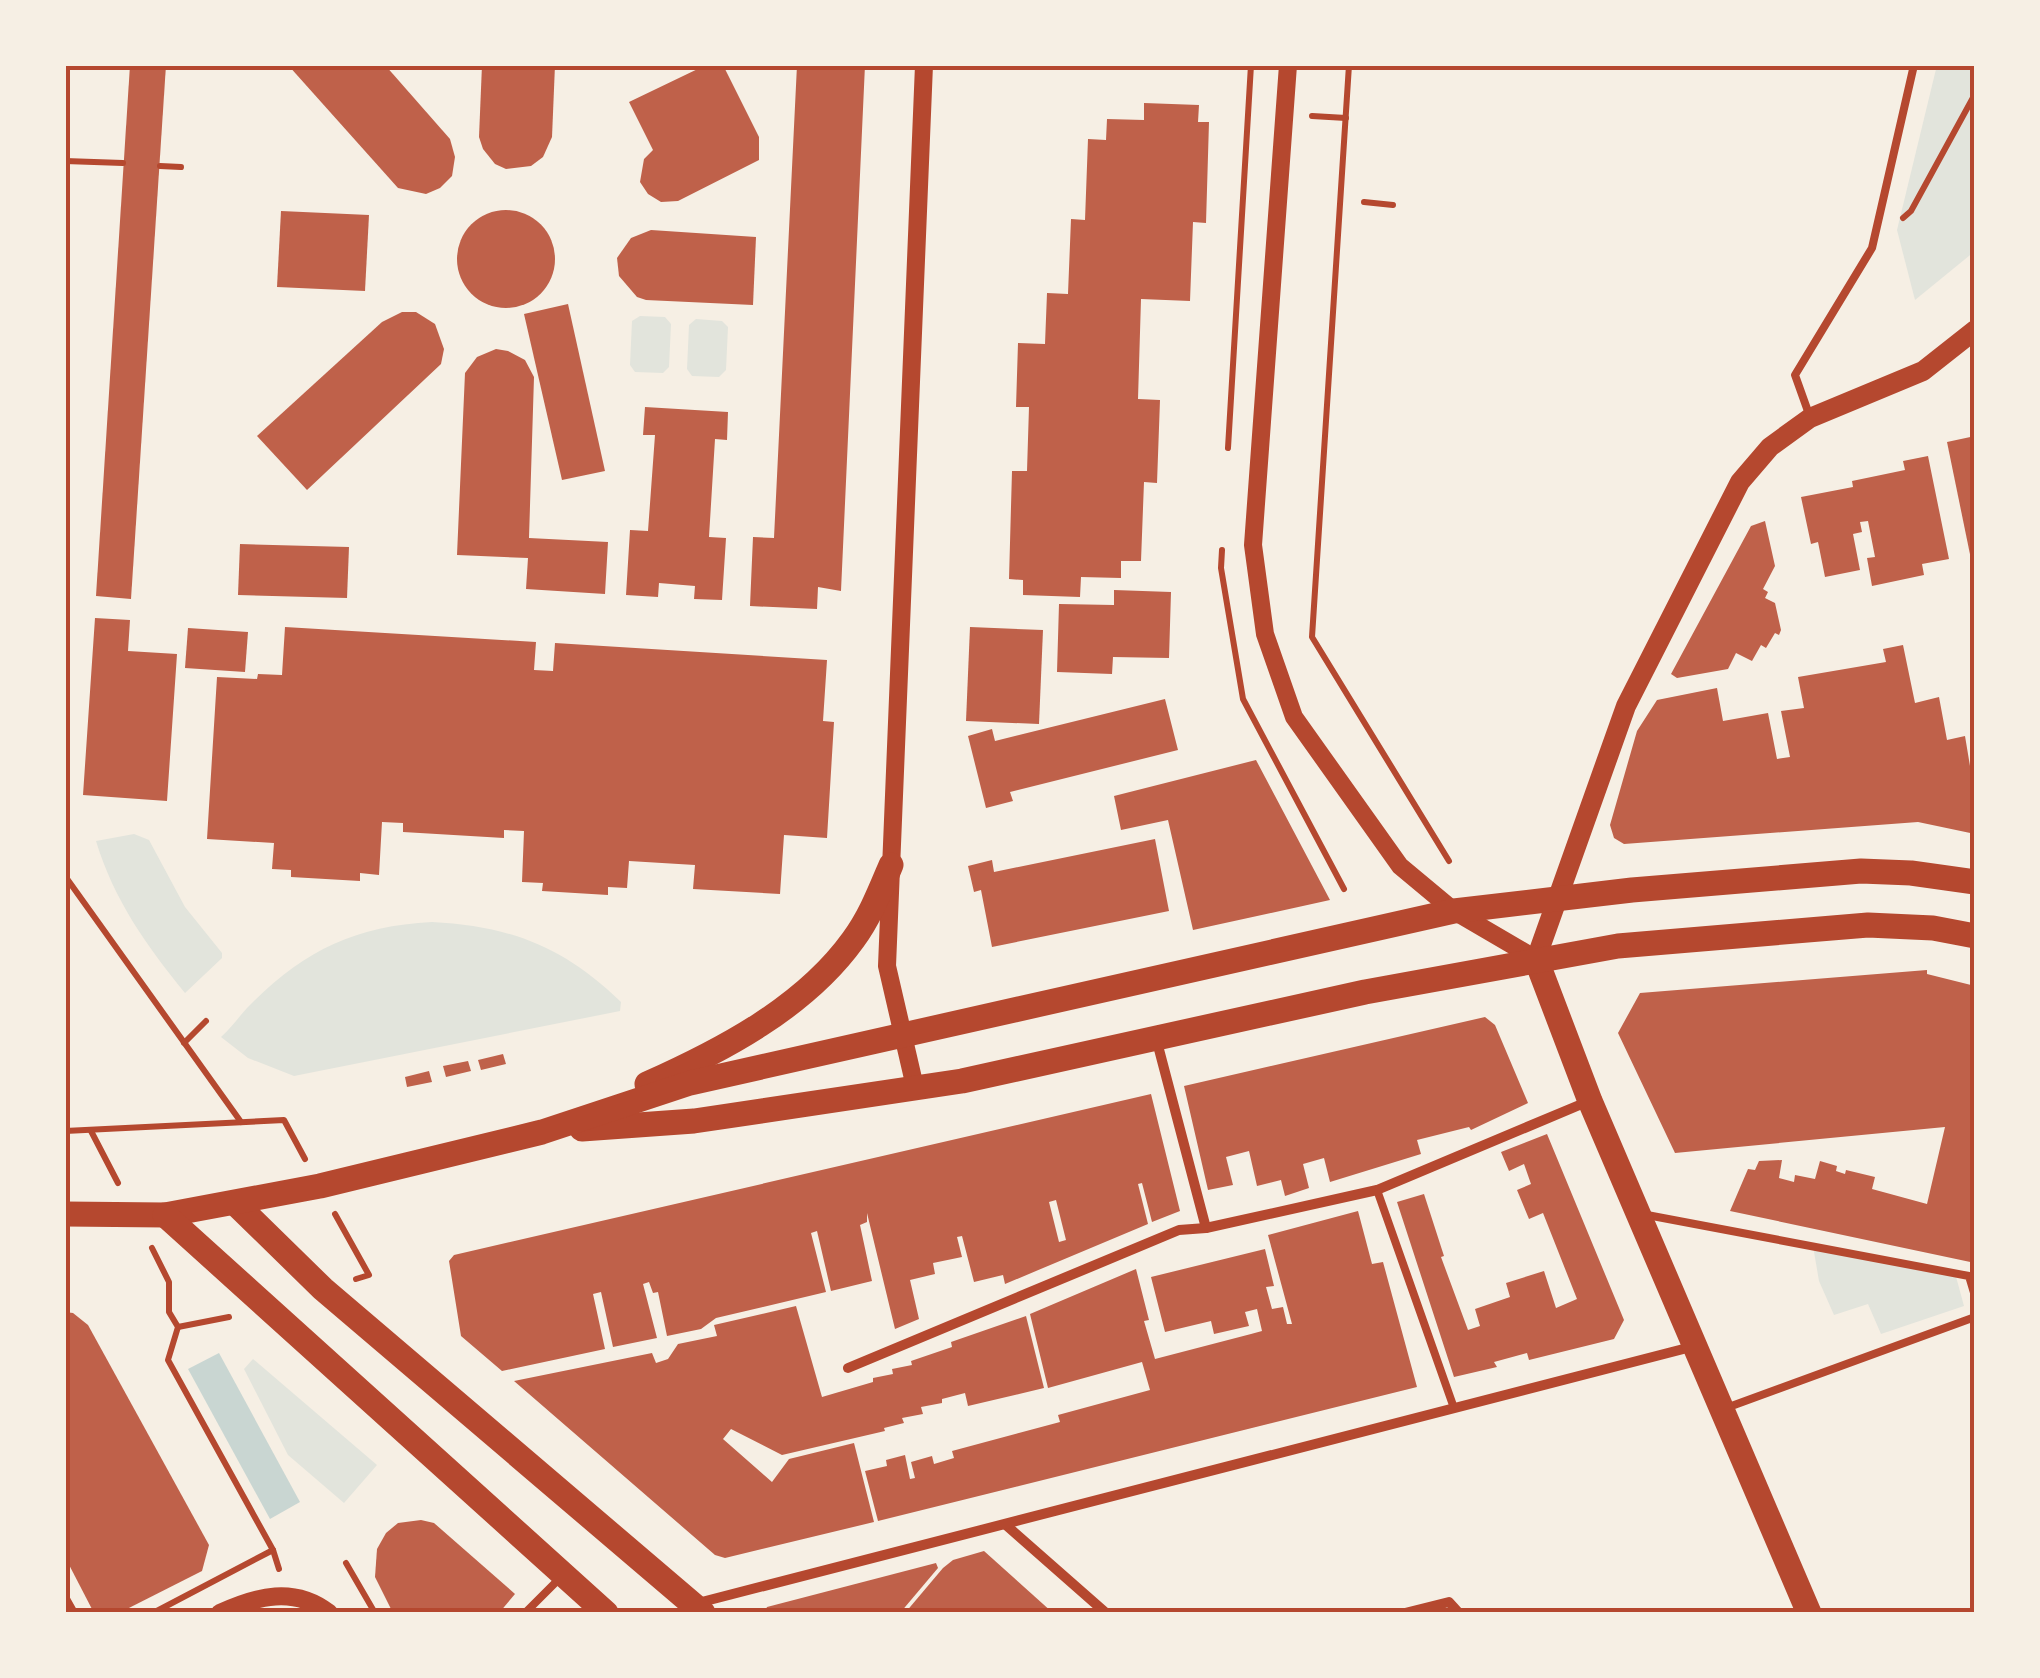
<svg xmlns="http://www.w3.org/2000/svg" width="2040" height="1678" font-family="Rubik,sans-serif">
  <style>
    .green { fill: #e2e4dc }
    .water { fill: #c9d6d2 }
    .building { fill: #bf614a; fill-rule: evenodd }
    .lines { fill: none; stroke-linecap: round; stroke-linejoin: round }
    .path { stroke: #b5482f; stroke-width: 6 }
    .service { stroke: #b5482f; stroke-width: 8 }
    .minor { stroke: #b5482f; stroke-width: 10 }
    .tertiary { stroke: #b5482f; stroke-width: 18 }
    .secondary { stroke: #b5482f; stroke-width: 20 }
    .primary { stroke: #b5482f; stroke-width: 25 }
    .neatline { fill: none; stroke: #b5482f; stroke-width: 4 }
  </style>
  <rect width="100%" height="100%" fill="#f6efe4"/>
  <g class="green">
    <polygon points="1937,65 1975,65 1975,251 1915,300 1897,230"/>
    <polygon points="640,316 665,317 671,324 669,367 663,373 635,372 630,365 632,321"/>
    <polygon points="696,319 722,321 728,327 726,370 719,377 692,376 687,369 689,325"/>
    <path d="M134 834 149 840 185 907 222 953V958L185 993C146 945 114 900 96 841Z"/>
    <path d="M432 922C511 926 564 947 621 1002L620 1011 294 1076 248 1058 221 1037C231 1028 238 1018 247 1008 302 952 353 926 432 922Z"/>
    <polygon points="1813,1246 1955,1273 1964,1306 1881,1334 1868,1304 1834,1315 1819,1281"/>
    <polygon points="253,1359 377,1465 344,1503 288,1455 244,1369"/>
  </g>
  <polygon class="water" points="219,1353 300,1502 270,1519 188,1369"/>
  <g class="building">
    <polygon points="130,65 166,65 131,599 96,596"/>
    <polygon points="288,65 385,65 450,139 455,157 452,176 440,188 426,194 398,188"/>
    <polygon points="482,65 555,65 552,137 543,157 531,166 506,169 495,164 483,149 479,137"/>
    <polygon points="706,65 723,65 759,137 759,160 678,201 661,202 648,194 640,182 644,159 653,150 629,102"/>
    <polygon points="797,65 865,65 841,591 818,587 817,609 750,606 753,537 774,538"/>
    <polygon points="1144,103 1199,105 1198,122 1209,122 1206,223 1193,222 1190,301 1141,299 1138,399 1160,400 1157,483 1144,482 1141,561 1121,561 1121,578 1081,577 1080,597 1023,595 1023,580 1009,579 1012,471 1027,471 1029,407 1016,407 1018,343 1045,344 1047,293 1068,294 1071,219 1085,220 1088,139 1106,140 1107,119 1144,120"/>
    <circle cx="506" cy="259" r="49"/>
    <polygon points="281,211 369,215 365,291 277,287"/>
    <polygon points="651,230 756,237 753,305 646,300 637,297 619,276 617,258 631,238"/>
    <polygon points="568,304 605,471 562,480 524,314"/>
    <polygon points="402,312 416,312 435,324 444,349 441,364 307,490 257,436 382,322"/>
    <polygon points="496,349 508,351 525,360 534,377 529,538 608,542 605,594 526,589 528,558 457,555 465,373 477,357"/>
    <polygon points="645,407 728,412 727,440 715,439 709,537 726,538 722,600 694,599 695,586 659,583 658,597 626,595 630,530 648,531 655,435 643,435"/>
    <polygon points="1975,436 1975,569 1973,569 1947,442"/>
    <polygon points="1928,456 1949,559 1922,564 1924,575 1872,586 1867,558 1875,557 1868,521 1860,522 1862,532 1853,534 1860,570 1825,577 1818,542 1811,544 1801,497 1853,487 1852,481 1905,470 1903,461"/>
    <polygon points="1765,521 1775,566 1763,589 1768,592 1765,598 1775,603 1781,630 1779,635 1775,633 1766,648 1761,645 1752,661 1736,653 1728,669 1677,678 1671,674 1751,526"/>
    <polygon points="240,544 349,547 347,598 238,595"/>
    <polygon points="1114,590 1171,592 1169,658 1113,657 1112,674 1057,672 1059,604 1114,605"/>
    <polygon points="95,618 130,620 128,651 177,654 167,801 83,795"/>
    <polygon points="285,627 536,642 534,670 553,671 555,643 827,660 823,721 834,722 827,838 784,835 780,894 693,889 695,865 629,861 627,888 608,887 608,895 542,891 543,883 522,882 524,831 504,830 504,838 403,832 403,823 382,822 379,875 360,873 360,881 291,877 291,870 272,869 274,843 207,839 217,677 257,679 258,674 282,675"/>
    <polygon points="970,627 1043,630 1039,724 966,721"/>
    <polygon points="188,628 248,632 245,672 185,668"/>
    <polygon points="1903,645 1915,703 1939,697 1947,740 1965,736 1971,772 1975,771 1975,834 1918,822 1624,844 1614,838 1610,825 1637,731 1657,700 1717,688 1723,721 1768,713 1777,759 1790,757 1781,711 1804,708 1798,677 1886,662 1883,649"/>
    <polygon points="1165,699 1178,750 1010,792 1013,801 986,808 968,736 992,729 995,741"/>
    <polygon points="1256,760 1330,900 1193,930 1168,820 1121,830 1114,796"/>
    <polygon points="1155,839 1169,911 992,947 981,890 974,892 968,866 992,860 994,872"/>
    <polygon points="1927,970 1927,974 1975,986 1975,1263 1730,1211 1748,1169 1755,1170 1759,1161 1782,1160 1779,1178 1794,1182 1795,1175 1815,1179 1820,1161 1837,1166 1836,1171 1845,1174 1846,1170 1875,1177 1872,1189 1927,1204 1945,1127 1675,1153 1618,1033 1640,993"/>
    <polygon points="1485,1017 1495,1025 1528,1103 1471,1130 1469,1127 1417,1140 1421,1154 1330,1182 1324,1158 1303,1164 1309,1188 1285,1196 1281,1180 1257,1186 1249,1151 1226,1157 1233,1185 1208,1190 1184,1086"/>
    <polygon points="503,1054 506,1064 481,1070 478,1060"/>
    <polygon points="468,1061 471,1071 446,1077 443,1066"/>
    <polygon points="429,1071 432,1082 407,1087 405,1077"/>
    <path d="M1151 1094 1180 1211 1152 1222 1142 1183 1138 1184 1148 1224 1005 1284 1003 1275 974 1282 962 1236 957 1237 962 1257 933 1263 935 1274 910 1280 919 1319 895 1329 867 1213V1222L860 1225 872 1281 831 1291 817 1231 811 1233 826 1292 716 1318 701 1329 667 1336 658 1292 653 1293 649 1282 643 1284 657 1338 613 1347 601 1292 593 1294 605 1349 502 1371 461 1336 449 1261 454 1255ZM1056 1200 1066 1240 1059 1242 1049 1202Z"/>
    <polygon points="1547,1134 1624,1320 1614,1339 1529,1360 1527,1353 1494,1362 1497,1367 1454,1377 1397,1202 1424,1194 1444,1256 1441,1257 1468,1330 1480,1326 1475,1309 1510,1297 1506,1283 1544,1271 1556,1308 1577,1299 1543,1213 1529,1219 1517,1190 1531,1184 1524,1164 1509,1171 1501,1152"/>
    <polygon points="1358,1211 1372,1264 1383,1262 1417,1387 878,1521 865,1471 887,1466 886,1460 905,1455 910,1479 915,1478 911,1462 932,1456 934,1464 954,1458 952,1451 1060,1422 1058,1415 1150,1390 1142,1362 1048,1388 1030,1314 1136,1269 1149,1320 1144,1321 1155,1359 1251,1334 1262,1331 1257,1309 1245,1312 1249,1326 1214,1334 1211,1321 1165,1332 1151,1277 1265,1249 1274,1286 1266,1287 1272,1309 1283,1307 1287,1324 1292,1324 1268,1235"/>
    <polygon points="796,1306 822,1397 873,1382 873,1378 893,1374 892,1369 912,1365 911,1361 952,1347 951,1342 1026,1316 1044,1388 968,1406 965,1393 942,1399 942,1403 921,1407 923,1414 902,1418 904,1423 884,1428 885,1431 782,1455 731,1429 723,1439 772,1482 789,1459 854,1443 874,1522 725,1558 715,1555 514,1381 652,1353 656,1363 668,1359 678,1344 717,1336 714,1325"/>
    <polygon points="65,1312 73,1313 88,1325 209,1545 202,1571 119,1613 94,1613 65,1557"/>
    <polygon points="421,1520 434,1523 515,1594 499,1613 393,1613 375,1577 377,1549 386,1533 398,1523"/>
    <polygon points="984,1551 1053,1613 905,1613 943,1568 953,1560"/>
    <polygon points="936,1563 938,1568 900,1613 764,1613 767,1607"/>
  </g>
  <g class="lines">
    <g class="path">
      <polyline points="1349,65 1312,637 1449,861"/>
      <polyline points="1312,116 1346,118"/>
      <polyline points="65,161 123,163"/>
      <polyline points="160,166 181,167"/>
      <polyline points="1364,202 1393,205"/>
      <polyline points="1903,218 1911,211 1975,94"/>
      <polyline points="1228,448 1251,65"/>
      <polyline points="1222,550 1221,568 1243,699 1344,889"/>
      <polyline points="65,876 241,1122"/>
      <polyline points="184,1043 206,1021"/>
      <polyline points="65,1131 284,1120 305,1159"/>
      <polyline points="91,1131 118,1183"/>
      <polyline points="335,1214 369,1275 356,1279"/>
      <polyline points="152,1248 169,1282 169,1312 178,1327 168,1360 273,1550 279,1569"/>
      <polyline points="178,1327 229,1317"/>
      <polyline points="346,1563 375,1613"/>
      <polyline points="153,1613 273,1550"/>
    </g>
    <g class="service">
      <polyline points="1810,417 1795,375 1872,248 1914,65"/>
      <polyline points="1377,1190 1454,1408"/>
      <polyline points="1647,1215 1969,1276 1975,1296"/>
      <polyline points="1726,1408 1975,1317"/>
      <polyline points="65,1597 74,1613"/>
      <polyline points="525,1613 561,1577"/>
    </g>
    <g class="minor">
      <polyline points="1156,1038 1206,1228"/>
      <polyline points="848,1368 1179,1230 1206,1228 1377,1190 1589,1101"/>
      <polyline points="1006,1525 1106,1613"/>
      <polyline points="694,1604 1695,1346"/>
      <polyline points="1405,1613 1449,1602 1459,1613"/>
    </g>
    <g class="tertiary">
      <polyline points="1288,65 1253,545 1265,634 1294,717 1400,866 1454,911 1536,959"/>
      <polyline points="915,1087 887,966 924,65"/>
      <path d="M220 1613C257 1596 294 1586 329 1613"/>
    </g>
    <polyline class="secondary" points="1536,959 1626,706 1740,482 1770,447 1810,418 1923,371 1975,330"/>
    <g class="primary">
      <polyline points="1536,959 1590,1101 1809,1613"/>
      <path d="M647 1084C721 1051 804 1008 853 940 870 917 880 891 891 865"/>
      <polyline points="582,1129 694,1121 962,1081 1365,992 1618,946 1868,925 1933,928 1975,936"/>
      <polyline points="236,1204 323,1289 703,1613"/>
      <polyline points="65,1214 165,1215 320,1186 542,1132 690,1083 1454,911 1632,890 1861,871 1911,873 1975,882"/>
      <polyline points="165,1215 606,1613"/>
    </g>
  </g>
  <rect width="2040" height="1678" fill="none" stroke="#f6efe4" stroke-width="135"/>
  <rect x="68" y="68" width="1904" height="1542" class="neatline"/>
</svg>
